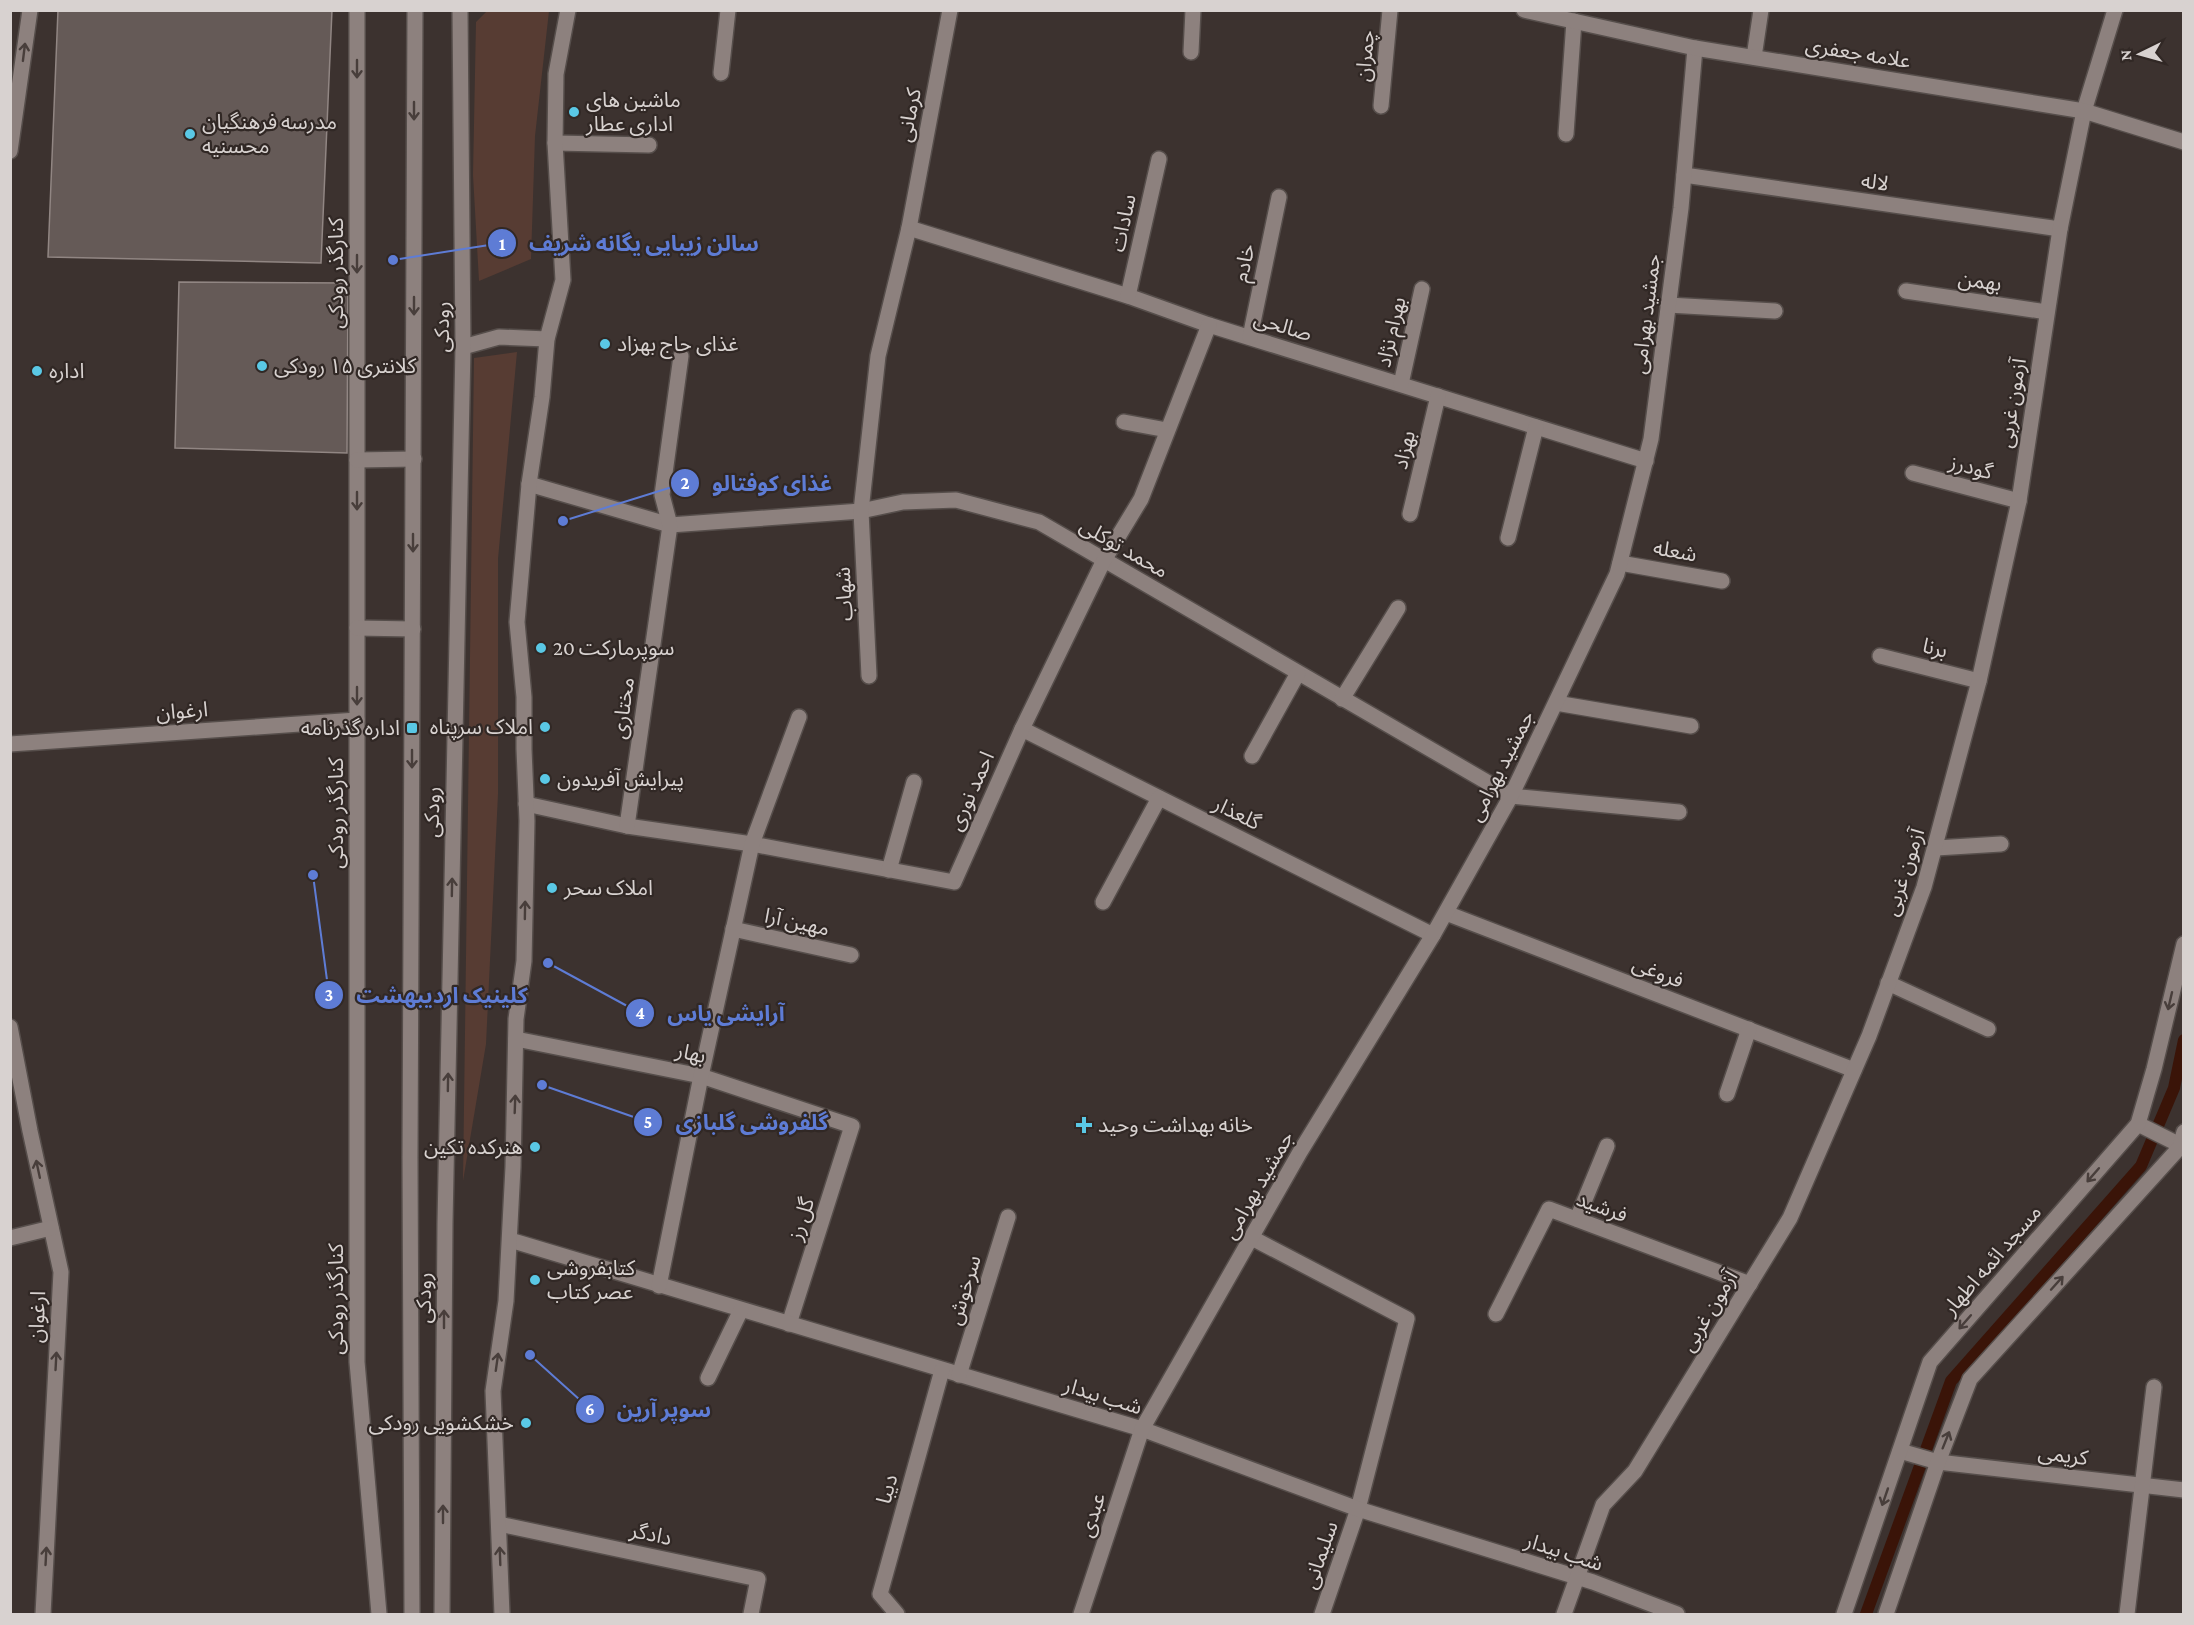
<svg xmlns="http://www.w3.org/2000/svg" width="2194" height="1625" font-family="'Crimson Pro','Noto Sans Arabic',serif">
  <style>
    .green { fill: #573c33 }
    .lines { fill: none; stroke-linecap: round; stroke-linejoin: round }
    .stream { stroke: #3a1408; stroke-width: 12 }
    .building { fill: #655a57; stroke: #918683; stroke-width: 1.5 }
    .minor-casing { stroke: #564e4b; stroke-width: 18 }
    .secondary-casing { stroke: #564e4b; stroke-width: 18 }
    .minor { stroke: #8d817e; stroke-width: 15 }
    .secondary { stroke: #8d817e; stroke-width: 15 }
    .oneway { stroke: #483e3b }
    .poi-dot { fill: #5ac8e5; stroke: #312825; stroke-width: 2 }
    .labels { text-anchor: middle; stroke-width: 4.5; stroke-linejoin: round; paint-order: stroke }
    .street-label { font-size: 21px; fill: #d8d2d0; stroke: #312825 }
    .poi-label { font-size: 21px; fill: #d8d2d0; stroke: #312825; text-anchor: start }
    .leader { fill: none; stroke: #5e7cd5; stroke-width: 2 }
    .callout-dot { fill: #5e7cd5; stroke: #312825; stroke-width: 2 }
    .mark-label { font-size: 18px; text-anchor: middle; font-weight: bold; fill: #fff }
    .callout-label { font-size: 22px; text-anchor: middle; font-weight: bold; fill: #5e7cd5; stroke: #312825; stroke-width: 4.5; stroke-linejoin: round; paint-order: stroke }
  </style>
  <rect width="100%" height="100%" fill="#3c322f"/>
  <g class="green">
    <polygon points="487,11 549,11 535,136 531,259 479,281 473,175 476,22"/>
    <polygon points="517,352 498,559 498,794 486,1044 463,1181 474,358"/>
  </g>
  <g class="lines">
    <polyline class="stream" points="1866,1614 1951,1381 2141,1166 2174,1088 2184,1040"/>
  </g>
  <g class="building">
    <polygon points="58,10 332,10 321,263 48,257"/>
    <polygon points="179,282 348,283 347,453 175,448"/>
  </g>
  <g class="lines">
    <defs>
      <g id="minor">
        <polyline points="357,10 357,1362 379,1614"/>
        <polyline points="1191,52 1193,10"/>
        <polyline points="1754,57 1761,10"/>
        <polyline points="721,73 728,10"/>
        <polyline points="1381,106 1390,10"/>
        <polyline points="1566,134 1574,21"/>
        <polyline points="555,143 649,145"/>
        <polyline points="10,151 30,10"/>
        <polyline points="1684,175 2060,229"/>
        <polyline points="909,228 1128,296 1209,325 1646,461"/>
        <polyline points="1906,291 2047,312"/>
        <polyline points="1128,296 1159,159"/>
        <polyline points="1668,305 1775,311"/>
        <polyline points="1250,337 1279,197"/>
        <polyline points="463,347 499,337 547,339"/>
        <polyline points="1401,384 1422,289"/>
        <polyline points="1124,422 1167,430"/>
        <polyline points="357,460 414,459"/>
        <polyline points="1913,473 2019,501"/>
        <polyline points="529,484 670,525 861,511 903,502 956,500 1039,522 1511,796 1679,812"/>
        <polyline points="1410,514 1438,396"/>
        <polyline points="1508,538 1536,427"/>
        <polyline points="1620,563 1722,581"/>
        <polyline points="357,628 413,629"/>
        <polyline points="1880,656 1979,681"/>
        <polyline points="869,676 861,511 878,356 909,228 950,10"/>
        <polyline points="1342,699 1398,608"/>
        <polyline points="1556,703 1691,726"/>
        <polyline points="1022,729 1433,935"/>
        <polyline points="10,744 357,720"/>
        <polyline points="1252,756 1298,673"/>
        <polyline points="526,804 627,826 752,844 954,882 1022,729 1104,560 1141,499 1209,325"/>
        <polyline points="627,826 670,525 662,495 681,356"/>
        <polyline points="1936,848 2001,844"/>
        <polyline points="889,870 914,782"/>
        <polyline points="1103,902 1159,798"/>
        <polyline points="1446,913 1854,1070"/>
        <polyline points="733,929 851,955"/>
        <polyline points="1888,983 1988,1029"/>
        <polyline points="10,1027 30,1131 61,1272 43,1614"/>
        <polyline points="516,1039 701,1076 852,1126 789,1324"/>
        <polyline points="1727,1094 1749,1029"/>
        <polyline points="2138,1124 2184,1147"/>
        <polyline points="1577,1219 1607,1146"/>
        <polyline points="10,1238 51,1228"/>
        <polyline points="1252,1238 1407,1319 1358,1509 1322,1614"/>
        <polyline points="510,1240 1142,1429 1358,1509 1593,1582 1677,1614"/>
        <polyline points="659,1286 701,1076 752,844 799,717"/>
        <polyline points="1496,1314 1549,1209 1750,1284"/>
        <polyline points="959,1375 1008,1217"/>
        <polyline points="708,1378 741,1310"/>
        <polyline points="1900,1451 1938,1462 2184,1490"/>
        <polyline points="499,1524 758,1579 751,1614"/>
        <polyline points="502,1614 493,1391 506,1301 513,1167 516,1019 524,961 527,821 524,749 524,697 517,622 529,484 542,397 547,339 563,280 555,143 556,74 568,10"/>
        <polyline points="897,1614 880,1594 942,1370"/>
        <polyline points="1081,1614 1142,1429 1300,1152 1433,935 1511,796 1617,574 1651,439 1681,208 1695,48"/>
        <polyline points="1564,1614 1603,1505 1635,1471 1790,1218 1869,1036 1924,887 1979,681 2019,501 2060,229 2084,111 2115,10"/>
        <polyline points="1844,1614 1930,1362 2138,1124 2154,1069 2184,944"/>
        <polyline points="1886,1614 1938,1462 1970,1379 2180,1147 2184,1132"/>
        <polyline points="2127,1614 2154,1387"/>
      </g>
      <g id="secondary">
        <polyline points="1524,10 1695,48 2084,111 2184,142"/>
        <polyline points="412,1614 410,1158 415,10"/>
        <polyline points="442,1614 445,1223 463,347 460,10"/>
      </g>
    </defs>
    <use href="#minor" class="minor-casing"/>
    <use href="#secondary" class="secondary-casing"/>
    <use href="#minor" class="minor"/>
    <use href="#secondary" class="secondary"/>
  </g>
  <defs><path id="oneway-shaft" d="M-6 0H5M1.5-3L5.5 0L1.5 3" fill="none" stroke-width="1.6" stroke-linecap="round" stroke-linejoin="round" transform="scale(1.5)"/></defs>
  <g class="oneway">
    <use href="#oneway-shaft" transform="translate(24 52) rotate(-83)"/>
    <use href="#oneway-shaft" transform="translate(357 69) rotate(90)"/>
    <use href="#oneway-shaft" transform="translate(414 111) rotate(90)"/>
    <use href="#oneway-shaft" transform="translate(357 264) rotate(90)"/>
    <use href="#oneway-shaft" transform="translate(414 306) rotate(90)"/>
    <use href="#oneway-shaft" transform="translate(357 501) rotate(90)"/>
    <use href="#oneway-shaft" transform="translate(413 543) rotate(90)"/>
    <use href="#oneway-shaft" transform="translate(357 696) rotate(90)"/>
    <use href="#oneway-shaft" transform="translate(412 759) rotate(90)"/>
    <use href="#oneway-shaft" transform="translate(452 887) rotate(-89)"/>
    <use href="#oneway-shaft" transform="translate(525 910) rotate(-89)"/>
    <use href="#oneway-shaft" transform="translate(2170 1001) rotate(103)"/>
    <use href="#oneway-shaft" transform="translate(448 1082) rotate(-89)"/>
    <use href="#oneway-shaft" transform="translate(515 1104) rotate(-88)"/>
    <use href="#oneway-shaft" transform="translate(38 1169) rotate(-102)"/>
    <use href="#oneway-shaft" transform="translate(2093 1175) rotate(131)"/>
    <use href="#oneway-shaft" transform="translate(2057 1283) rotate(-48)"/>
    <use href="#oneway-shaft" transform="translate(444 1319) rotate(-90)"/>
    <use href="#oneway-shaft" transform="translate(1965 1322) rotate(131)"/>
    <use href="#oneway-shaft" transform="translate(56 1361) rotate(-87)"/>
    <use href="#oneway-shaft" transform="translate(497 1362) rotate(-82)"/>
    <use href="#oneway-shaft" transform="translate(1946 1440) rotate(-68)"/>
    <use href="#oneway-shaft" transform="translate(1885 1497) rotate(109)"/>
    <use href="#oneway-shaft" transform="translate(443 1514) rotate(-90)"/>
    <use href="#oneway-shaft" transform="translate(46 1556) rotate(-87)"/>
    <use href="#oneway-shaft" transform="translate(500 1556) rotate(-92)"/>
  </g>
  <g class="poi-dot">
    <circle cx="574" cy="112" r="6"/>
    <circle cx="190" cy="134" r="6"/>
    <circle cx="605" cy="344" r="6"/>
    <circle cx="262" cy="366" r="6"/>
    <circle cx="37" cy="371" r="6"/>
    <circle cx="541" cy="648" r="6"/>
    <circle cx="545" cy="727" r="6"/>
    <rect x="406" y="722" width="12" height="12" rx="3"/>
    <circle cx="545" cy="779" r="6"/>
    <circle cx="552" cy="888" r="6"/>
    <path d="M1081 1116h6v6h6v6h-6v6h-6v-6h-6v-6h6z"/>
    <circle cx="535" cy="1147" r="6"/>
    <circle cx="535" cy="1280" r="6"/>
    <circle cx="526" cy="1423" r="6"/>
  </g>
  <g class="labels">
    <g class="street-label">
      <text transform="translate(1858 53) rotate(9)" y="7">علامه جعفری</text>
      <text transform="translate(1365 56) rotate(-85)" y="7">چمران</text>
      <text transform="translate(909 115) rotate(-79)" y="7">کرمانی</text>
      <text transform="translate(1875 182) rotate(8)" y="7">لاله</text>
      <text transform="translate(1123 223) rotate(-78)" y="7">سادات</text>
      <text transform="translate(1244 263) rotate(-78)" y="7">خادم</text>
      <text transform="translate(336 273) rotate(-90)" y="7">کنارگذر رودکی</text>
      <text transform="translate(1980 281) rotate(8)" y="7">بهمن</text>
      <text transform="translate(1646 314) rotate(-83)" y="7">جمشید بهرامی</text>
      <text transform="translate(1283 326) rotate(17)" y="7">صالحی</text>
      <text transform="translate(442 327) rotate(-90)" y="7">رودکی</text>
      <text transform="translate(1391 332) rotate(-77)" y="7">بهرام نژاد</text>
      <text transform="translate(2012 403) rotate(-81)" y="7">آزمون غربی</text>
      <text transform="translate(1404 450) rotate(-77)" y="7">بهزاد</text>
      <text transform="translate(1971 467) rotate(15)" y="7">گودرز</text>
      <text transform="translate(1124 548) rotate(30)" y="7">محمد توکلی</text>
      <text transform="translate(1675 551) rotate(10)" y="7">شعله</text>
      <text transform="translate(844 594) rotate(-93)" y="7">شهاب</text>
      <text transform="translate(1935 648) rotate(14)" y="7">برنا</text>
      <text transform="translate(623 708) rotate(-82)" y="7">مختاری</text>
      <text transform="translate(182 711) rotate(-4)" y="7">ارغوان</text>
      <text transform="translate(1501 766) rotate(-63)" y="7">جمشید بهرامی</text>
      <text transform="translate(971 791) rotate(-66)" y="7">احمد نوری</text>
      <text transform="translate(432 812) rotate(-89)" y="7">رودکی</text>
      <text transform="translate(336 813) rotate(-90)" y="7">کنارگذر رودکی</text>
      <text transform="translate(1237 813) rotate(26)" y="7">گلعذار</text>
      <text transform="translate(1904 872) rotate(-72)" y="7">آزمون غربی</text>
      <text transform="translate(797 922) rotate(12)" y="7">مهین آرا</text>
      <text transform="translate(1658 972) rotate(21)" y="7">فروغی</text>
      <text transform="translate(691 1053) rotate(13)" y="7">بهار</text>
      <text transform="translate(1258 1185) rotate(-60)" y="7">جمشید بهرامی</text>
      <text transform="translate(1602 1207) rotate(20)" y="7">فرشید</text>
      <text transform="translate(801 1219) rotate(-72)" y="7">گل رز</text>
      <text transform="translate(1992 1260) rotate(-49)" y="7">مسجد ائمه اطهار</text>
      <text transform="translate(964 1290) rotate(-73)" y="7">سرخوش</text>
      <text transform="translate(424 1298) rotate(-90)" y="7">رودکی</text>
      <text transform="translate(336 1299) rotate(-90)" y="7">کنارگذر رودکی</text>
      <text transform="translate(1709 1311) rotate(-59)" y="7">آزمون غربی</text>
      <text transform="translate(37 1317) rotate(-87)" y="7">ارغوان</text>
      <text transform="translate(1103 1396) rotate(17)" y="7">شب بیدار</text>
      <text transform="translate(2063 1455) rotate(7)" y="7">کریمی</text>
      <text transform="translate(887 1489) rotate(-74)" y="7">دیبا</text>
      <text transform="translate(1092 1515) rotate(-72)" y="7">عبدی</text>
      <text transform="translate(651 1534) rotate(12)" y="7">دادگر</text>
      <text transform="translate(1564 1552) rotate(18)" y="7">شب بیدار</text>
      <text transform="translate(1320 1555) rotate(-71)" y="7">سلیمانی</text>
    </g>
    <g class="poi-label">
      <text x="586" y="107">ماشین های<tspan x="586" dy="24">اداری عطار</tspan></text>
      <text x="202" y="129">مدرسه فرهنگیان<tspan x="202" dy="24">محسنیه</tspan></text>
      <text x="617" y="351">غذای حاج بهزاد</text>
      <text x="274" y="373">کلانتری ۱۵ رودکی</text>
      <text x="49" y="378">اداره</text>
      <text x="553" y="655">سوپرمارکت 20</text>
      <text x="533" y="734" text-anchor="end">املاک سرپناه</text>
      <text x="400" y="735" text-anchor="end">اداره گذرنامه</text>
      <text x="557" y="786">پیرایش آفریدون</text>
      <text x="564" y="895">املاک سحر</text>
      <text x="1098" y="1132">خانه بهداشت وحید</text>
      <text x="523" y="1154" text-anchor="end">هنرکده تکین</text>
      <text x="547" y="1275">کتابفروشی<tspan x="547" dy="24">عصر کتاب</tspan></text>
      <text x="514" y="1430" text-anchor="end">خشکشویی رودکی</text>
    </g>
  </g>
  <path class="leader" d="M393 260L502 243M563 521L685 483M313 875L329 995M548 963L640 1013M542 1085L648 1122M530 1355L590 1409"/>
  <g class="callout-dot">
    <circle cx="393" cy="260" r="6"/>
    <circle cx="563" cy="521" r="6"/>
    <circle cx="313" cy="875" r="6"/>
    <circle cx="548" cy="963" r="6"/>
    <circle cx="542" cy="1085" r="6"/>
    <circle cx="530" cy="1355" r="6"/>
    <circle cx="502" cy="243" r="15"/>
    <circle cx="685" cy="483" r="15"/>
    <circle cx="329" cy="995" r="15"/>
    <circle cx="640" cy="1013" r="15"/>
    <circle cx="648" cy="1122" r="15"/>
    <circle cx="590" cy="1409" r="15"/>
  </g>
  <g class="mark-label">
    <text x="502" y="250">1</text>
    <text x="685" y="489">2</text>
    <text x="329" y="1001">3</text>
    <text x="640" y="1019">4</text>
    <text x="648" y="1128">5</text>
    <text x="590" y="1415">6</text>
  </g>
  <g class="callout-label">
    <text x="644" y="251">سالن زیبایی یگانه شریف</text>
    <text x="772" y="491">غذای کوفتالو</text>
    <text x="442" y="1003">کلینیک اردیبهشت</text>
    <text x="726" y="1021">آرایشی یاس</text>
    <text x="752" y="1130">گلفروشی گلبازی</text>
    <text x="664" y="1417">سوپر آرین</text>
  </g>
  <rect width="2194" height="1625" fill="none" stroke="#d8d2d0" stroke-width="24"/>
  <g transform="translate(2140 54) rotate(265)" stroke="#312825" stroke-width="4.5" paint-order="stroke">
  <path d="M0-4.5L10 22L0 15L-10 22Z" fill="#d8d2d0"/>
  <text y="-9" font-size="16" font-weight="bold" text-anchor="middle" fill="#d8d2d0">N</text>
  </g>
</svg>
